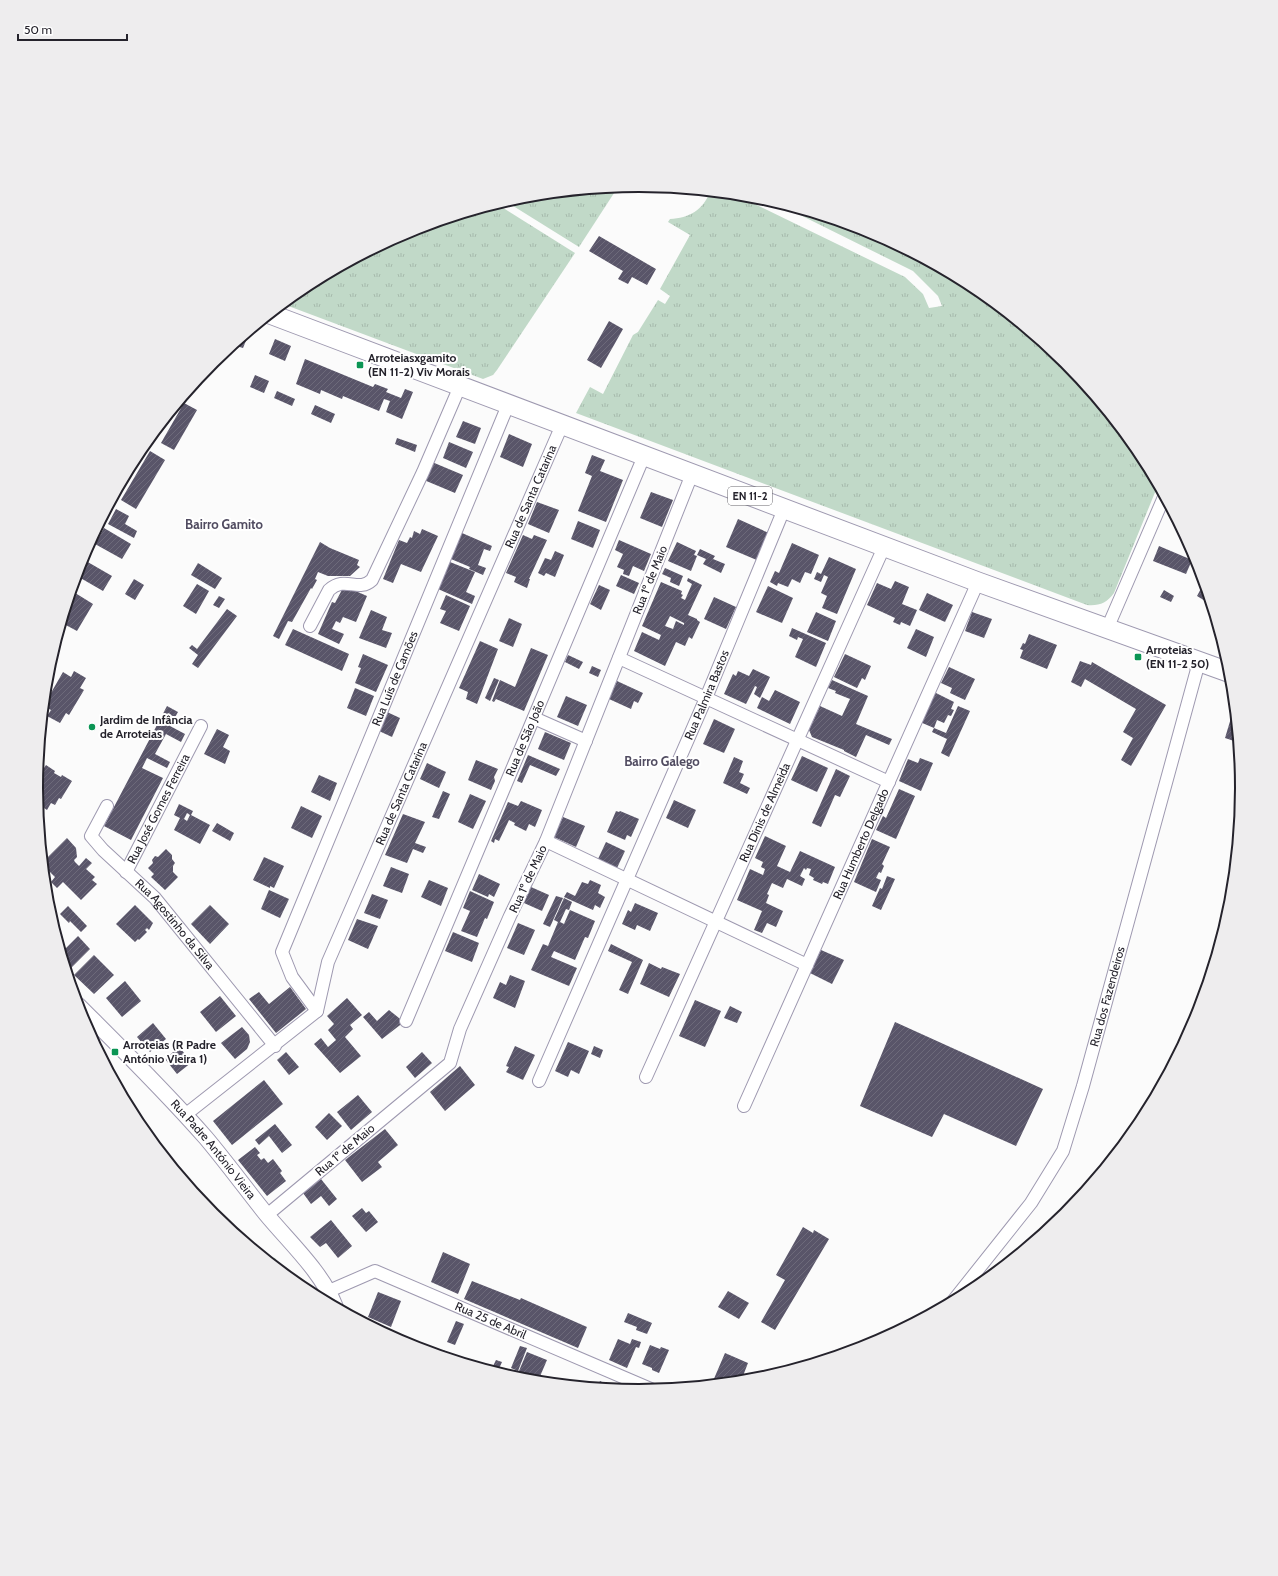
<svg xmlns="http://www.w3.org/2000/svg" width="1278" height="1576" font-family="Cabin,sans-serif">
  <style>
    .grass { fill: url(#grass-tufts) }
    .building { fill: url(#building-hatch); fill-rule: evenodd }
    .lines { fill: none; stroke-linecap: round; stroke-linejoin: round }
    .minor-casing { stroke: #9e99b0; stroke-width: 14 }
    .tertiary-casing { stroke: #9e99b0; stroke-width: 17 }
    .primary-casing { stroke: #9e99b0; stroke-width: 21 }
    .minor { stroke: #fff; stroke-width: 12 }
    .tertiary { stroke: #fff; stroke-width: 15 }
    .primary { stroke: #fff; stroke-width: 19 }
    .poi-dot { fill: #0b9554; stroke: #fff; stroke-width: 1.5 }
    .labels { text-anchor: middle; stroke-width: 4; stroke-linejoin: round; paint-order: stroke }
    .shield { fill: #fff; stroke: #66656b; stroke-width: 1 }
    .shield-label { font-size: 11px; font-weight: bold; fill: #25232c }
    .poi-label { font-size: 12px; font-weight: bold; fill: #25232c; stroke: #fff; text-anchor: start }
    .street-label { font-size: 12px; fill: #25232c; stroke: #fff }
    .neighbourhood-label { font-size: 13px; font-weight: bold; fill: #514c61; stroke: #fff }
    .rim { fill: none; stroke: #25232c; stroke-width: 2 }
  </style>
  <defs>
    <pattern id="grass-tufts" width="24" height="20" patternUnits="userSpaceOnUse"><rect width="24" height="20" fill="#c1d9c8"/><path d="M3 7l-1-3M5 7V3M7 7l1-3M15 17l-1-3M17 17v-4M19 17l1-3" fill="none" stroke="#a6baac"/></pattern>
    <pattern id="building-hatch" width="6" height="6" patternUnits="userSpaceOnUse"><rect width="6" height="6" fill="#595569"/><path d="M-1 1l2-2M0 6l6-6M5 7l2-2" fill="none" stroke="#6d6a7a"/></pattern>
  </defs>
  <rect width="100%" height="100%" fill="#fbfbfb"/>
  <g class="grass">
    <polygon points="618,187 579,247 505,201 522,197"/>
    <path d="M710 192 736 195 905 277 923 294 929 308 942 306 938 296 913 271 774 202 870 231 974 287 1066 362 1140 453 1158 485 1114 593C1107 603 1099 606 1087 605L576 413 590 387 603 394 633 335 638 332 658 300 665 304 670 296 660 289 690 235 668 222 670 219C689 218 703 210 710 192Z"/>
    <polygon points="497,204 575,253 497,370 493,375 483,379 283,304 304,286 408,231"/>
    <path d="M264 1256 275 1258C281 1266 288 1271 293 1280Z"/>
  </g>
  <g class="building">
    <polygon points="599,236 656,269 647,285 632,277 628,284 618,279 623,271 589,251"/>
    <polygon points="609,321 623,329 601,368 587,360"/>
    <polygon points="250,331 243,348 233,345"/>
    <polygon points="275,339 291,346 285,361 269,354"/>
    <polygon points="305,359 373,387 375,384 388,389 386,392 401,398 405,389 413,392 402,419 386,412 390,401 384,399 379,411 343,396 342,399 321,390 320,394 296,384"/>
    <polygon points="255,375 269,381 264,393 250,387"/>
    <polygon points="277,391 295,399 292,406 274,398"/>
    <polygon points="184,403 197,410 174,450 161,443"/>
    <polygon points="315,405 335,414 331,423 311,414"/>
    <polygon points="463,421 481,428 475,444 456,437"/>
    <polygon points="509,434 532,444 523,467 500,457"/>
    <polygon points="397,438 417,445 415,452 395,444"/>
    <polygon points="449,442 473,452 466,468 443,458"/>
    <polygon points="150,451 165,460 136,509 121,500"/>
    <polygon points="592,455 605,460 600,471 623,480 606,522 578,511 592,476 585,473"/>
    <polygon points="432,462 463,475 455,493 424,480"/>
    <polygon points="651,492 673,500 662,527 640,518"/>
    <polygon points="537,502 559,510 549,533 528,524"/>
    <polygon points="116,509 129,516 125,524 137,531 134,538 108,524"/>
    <polygon points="738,519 771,534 759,561 726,547"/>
    <polygon points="578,521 600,530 593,548 571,539"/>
    <polygon points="104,528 131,544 122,559 95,544"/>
    <polygon points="422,529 438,536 421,572 401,564 393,583 383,579 399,540 407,543 410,537 412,538 414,531 420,534"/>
    <polygon points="462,533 492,546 490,551 484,549 478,565 486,568 483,575 469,569 470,567 451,559"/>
    <polygon points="523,535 532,539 534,535 547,540 529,579 530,579 527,588 514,582 516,577 506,573"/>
    <polygon points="619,540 651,554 644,571 633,566 629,576 623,574 624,570 617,567 623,554 615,550"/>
    <polygon points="320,542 330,548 359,560 357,565 360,567 350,576 328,576 318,572 315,579 317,580 312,589 311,588 292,622 288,621 279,639 273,636"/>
    <polygon points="677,542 696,551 694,555 697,556 691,571 668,561"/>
    <polygon points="792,543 819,555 811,574 805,572 800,583 792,579 788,587 778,583 777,586 770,582 775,571 779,573"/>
    <polygon points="1159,546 1192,560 1186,574 1153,561"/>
    <polygon points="700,549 715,556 713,559 725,564 721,573 703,564 706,559 697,555"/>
    <polygon points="555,551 564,555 555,577 546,573 544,576 538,573 545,558 551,560"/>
    <polygon points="829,557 856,569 837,614 822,608 827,596 821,593 828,577 824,575 821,582 814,579 817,572 821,574"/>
    <polygon points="86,561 112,576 103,591 77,576"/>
    <polygon points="450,562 475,572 466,592 475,596 472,604 438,589"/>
    <polygon points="198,563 222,578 215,589 191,575"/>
    <polygon points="665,568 683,576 679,586 670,582 671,578 662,574"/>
    <polygon points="621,575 639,583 634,594 616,586"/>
    <path d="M688 578 702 585 688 615 697 619V620L700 622 692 639 689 637 685 646 676 642 665 666 634 651 642 632 659 640 661 635 642 626 661 582 682 591 681 594 683 595 681 598 685 600 692 584 687 581ZM670 616 684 623V625L676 621 673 629 665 626Z"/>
    <polygon points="134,579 144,585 135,600 125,594"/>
    <polygon points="895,581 909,587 902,604 917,610 910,626 901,622 900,625 893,622 895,618 867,605 877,583 891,589"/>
    <polygon points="1204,583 1208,596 1210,604 1197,596"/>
    <polygon points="197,584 209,591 196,614 183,606"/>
    <polygon points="599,585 610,590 601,610 590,604"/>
    <polygon points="344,586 367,596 356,622 343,617 340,623 336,621 332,629 344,634 339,644 318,634 332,602 335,603"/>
    <polygon points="768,586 793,598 782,623 756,612"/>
    <polygon points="1164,590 1174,596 1171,602 1160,597"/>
    <polygon points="72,591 93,604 77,631 62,623"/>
    <polygon points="927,593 953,605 945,622 919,610"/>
    <polygon points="446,595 470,606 459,631 440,623 446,611 440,609"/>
    <polygon points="219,596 225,599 219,608 213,605"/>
    <polygon points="714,597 736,607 726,629 704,619"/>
    <polygon points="227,609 237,616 198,668 192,664 198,655 189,648 192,645 197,649"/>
    <polygon points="371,610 387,617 382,630 392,633 386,648 359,638"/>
    <polygon points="816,612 836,621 828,641 807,632"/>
    <polygon points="972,612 992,619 984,638 965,631"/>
    <polygon points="509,618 522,624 513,647 499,641"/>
    <polygon points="792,628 826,643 816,667 795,657 803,639 798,637 797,640 789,636"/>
    <polygon points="293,629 349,654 342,671 285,645"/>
    <polygon points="916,629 934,637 926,657 907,648"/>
    <polygon points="1029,634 1057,645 1047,669 1020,658 1023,650 1020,649 1023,643 1025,644"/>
    <polygon points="480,641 498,649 477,704 466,699 468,692 459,688"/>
    <polygon points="531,648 548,655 524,711 496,699 494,702 492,701 500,680 515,687"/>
    <polygon points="363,654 388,665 376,692 355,683 361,668 358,667"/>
    <polygon points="845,654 871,666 865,680 862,678 857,688 834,677"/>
    <polygon points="568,655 583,662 579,669 565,662"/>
    <polygon points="1080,661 1091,665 1092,662 1166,705 1131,766 1121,760 1133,738 1123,732 1136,709 1085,679 1081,687 1071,682"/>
    <polygon points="592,666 601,670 598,677 589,673"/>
    <polygon points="949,667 975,679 965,700 950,693 952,688 941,683"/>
    <polygon points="753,669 770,677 760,698 754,694 757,687 755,686 746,704 724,694 733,674 736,676 738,671 749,676"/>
    <polygon points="74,671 86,678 80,688 84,690 69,715 66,713 60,723 47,716 51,710 44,706 44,705 63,672 71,677"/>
    <polygon points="494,678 499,680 490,701 485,698"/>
    <polygon points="832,680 868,696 856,724 892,739 889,745 866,735 856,757 844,751 844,750 812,737 809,730 820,706 842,716 850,699 835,693 836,691 828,688"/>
    <polygon points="617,681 643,693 638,703 634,701 631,709 609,699"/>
    <polygon points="355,688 374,696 366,716 347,708"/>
    <polygon points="775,690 800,702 790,724 757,708 762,697 769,701"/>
    <polygon points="934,692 954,702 951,709 954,710 951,716 948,715 944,723 937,720 934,728 920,722"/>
    <polygon points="566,696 587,705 578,726 557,717"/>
    <polygon points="167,706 178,712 170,726 185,734 181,742 166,734 155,754 170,762 167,768 147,758 142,768 163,778 131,840 104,826"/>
    <polygon points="958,706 970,711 949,757 941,753 947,739 932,732 934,728 946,733"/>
    <polygon points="1234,708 1237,742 1225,738"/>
    <polygon points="387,712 400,718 392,737 379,731"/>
    <polygon points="714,719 735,729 724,753 703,744"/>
    <polygon points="217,729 229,735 223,747 230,751 225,764 204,754"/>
    <polygon points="545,732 571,743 564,760 538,749"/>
    <polygon points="528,755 560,769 556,776 530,765 522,783 517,781"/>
    <polygon points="802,756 828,768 817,792 791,780"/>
    <polygon points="734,757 743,761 739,772 744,774 740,783 750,788 747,794 723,783"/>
    <polygon points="920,758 933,763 921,791 899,781 908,759 918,763"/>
    <polygon points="476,760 498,769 494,777 495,781 491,790 468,780"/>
    <polygon points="427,763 446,772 439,788 420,779"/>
    <polygon points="46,765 55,771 54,773 61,777 62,775 72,781 61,799 59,798 55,805 51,803 47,810 44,808 41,814 38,812 36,788 38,773 41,766 44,768"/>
    <polygon points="836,769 850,776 840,797 835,795 821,827 812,823"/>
    <polygon points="319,775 337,783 330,801 311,792"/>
    <polygon points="899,789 915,796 896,839 876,830 883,816 886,818"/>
    <polygon points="443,791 450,794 439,819 432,817"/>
    <polygon points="470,794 486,801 473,829 458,822"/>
    <polygon points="674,800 696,810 688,828 666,818"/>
    <polygon points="521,801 542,810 535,827 529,824 526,831 514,825 515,823 509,820 499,841 495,839 494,843 491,841 508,802 518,806"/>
    <path d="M179 804 193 811 191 815 210 825 200 844 174 830 180 818 174 815ZM187 813 190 815 187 821 184 819Z"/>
    <polygon points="301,806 322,816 312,838 291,828"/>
    <polygon points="616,811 619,812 620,811 639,819 631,837 627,835 625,840 607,832"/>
    <polygon points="403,814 425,822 415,843 426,847 423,853 413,849 407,863 385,855"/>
    <polygon points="563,817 585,826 576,847 554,837"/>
    <polygon points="217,823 234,833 230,841 212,831"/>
    <polygon points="765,836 786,846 777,866 790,872 800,851 835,867 828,884 823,882 822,884 813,880 814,878 809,875 811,869 807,868 806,870 804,868 800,876 805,879 802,886 787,879 783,888 772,883 767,894 769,895 766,903 783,911 776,927 767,923 762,933 754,930 762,911 737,900 750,869 763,875 765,869 761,867 763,862 755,858"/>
    <polygon points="67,838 76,848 77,857 74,860 75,862 79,866 86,858 92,863 86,869 95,877 92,880 97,884 81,900 63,882 57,888 51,882 55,877 44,866 44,861"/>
    <polygon points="872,839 890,847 882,864 884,866 881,873 879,872 876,878 881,880 876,892 854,882"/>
    <polygon points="606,842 625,851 617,868 598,859"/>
    <polygon points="166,849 172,855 172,859 175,863 173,866 173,872 178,877 165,890 151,877 154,874 148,868 153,863 152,860 155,856 158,857"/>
    <polygon points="264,857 284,866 274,888 270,886 270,888 253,880"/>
    <polygon points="391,867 409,874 402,893 383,886"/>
    <polygon points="479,874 500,884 494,897 489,894 488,897 472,890"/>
    <polygon points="887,876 895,879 881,910 872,906 880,888 882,889"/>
    <polygon points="429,880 448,888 441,906 421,897"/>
    <polygon points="590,880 601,885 598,893 605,897 600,908 595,905 593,910 564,897 567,892 575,896 582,882 588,884"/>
    <polygon points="531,887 549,895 542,911 524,903"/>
    <polygon points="269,890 289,899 280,918 261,909"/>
    <polygon points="470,891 494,902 487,919 485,918 477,937 461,931 470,911 463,908"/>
    <polygon points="372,894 388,900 380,919 364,913"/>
    <polygon points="556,896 563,898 550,927 543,924"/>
    <polygon points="564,898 572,902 569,910 566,909 560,922 564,924 570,910 595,921 588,938 585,937 575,960 554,951 551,957 577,968 569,986 531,970 543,944 548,946 558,922 554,920"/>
    <polygon points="635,903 658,913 650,931 637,925 635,930 622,924 628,910 631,912"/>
    <polygon points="135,905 153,923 149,930 147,928 145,930 147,932 139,940 138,939 135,942 116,924"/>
    <polygon points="210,905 229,924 210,944 191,924"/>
    <polygon points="68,906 87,926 81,932 70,921 69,923 60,914"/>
    <polygon points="357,919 378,926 368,949 348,940"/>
    <polygon points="518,923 535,930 524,955 507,948"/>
    <polygon points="453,932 479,943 472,962 445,951"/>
    <polygon points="78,936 90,949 71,968 65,962 62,952"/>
    <polygon points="611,944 643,960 628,994 619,990 632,962 608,951"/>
    <polygon points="821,950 844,960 832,984 810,973"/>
    <polygon points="94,955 114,975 94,994 74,975"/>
    <polygon points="649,963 661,969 662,967 680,974 669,997 640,984"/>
    <polygon points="510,975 525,981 515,1008 493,998 500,982 506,985"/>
    <polygon points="125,981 141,1001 122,1017 106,998"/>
    <polygon points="290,987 306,1009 276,1033 249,999 259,992 269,1004"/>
    <polygon points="220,996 236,1016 216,1032 200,1012"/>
    <polygon points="347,998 362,1015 350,1025 353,1029 345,1037 361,1056 340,1073 314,1044 321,1038 328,1047 336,1040 328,1030 334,1024 327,1016"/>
    <polygon points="695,1000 721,1011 705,1047 679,1036"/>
    <polygon points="730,1006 742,1012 737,1023 724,1018"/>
    <polygon points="389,1010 404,1022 382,1039 363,1017 369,1012 377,1021"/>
    <polygon points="895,1022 1043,1089 1016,1146 944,1114 932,1137 860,1106"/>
    <polygon points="153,1023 166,1039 150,1052 137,1037"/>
    <polygon points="242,1027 249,1035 250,1042 247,1049 235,1059 221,1043"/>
    <polygon points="568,1042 589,1051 579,1074 571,1070 568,1077 555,1071"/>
    <polygon points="515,1046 535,1055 523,1080 506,1072 509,1067 506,1066"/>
    <polygon points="594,1046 603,1050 600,1058 591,1054"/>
    <polygon points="179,1047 192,1062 177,1074 165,1059"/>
    <polygon points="286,1052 299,1067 289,1075 277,1060"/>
    <polygon points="422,1052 432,1063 415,1078 406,1067"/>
    <polygon points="460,1066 475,1085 445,1111 430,1092"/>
    <polygon points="264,1080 283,1104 232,1145 213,1121"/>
    <polygon points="358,1095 372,1112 351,1130 337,1112"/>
    <polygon points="329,1113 342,1126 327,1140 315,1127"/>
    <polygon points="275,1124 292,1145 282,1153 269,1136 259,1145 255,1140"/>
    <polygon points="385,1129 398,1145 378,1162 382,1167 362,1182 345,1160"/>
    <polygon points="255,1147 260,1153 257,1155 261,1160 264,1158 268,1163 273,1159 282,1171 280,1173 286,1181 267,1196 238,1160"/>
    <polygon points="321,1179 337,1199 329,1206 321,1196 311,1204 303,1193"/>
    <polygon points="362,1208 366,1213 369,1211 378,1222 366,1232 352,1216"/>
    <polygon points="331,1220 352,1246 338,1258 326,1243 320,1247 310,1237"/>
    <polygon points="803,1227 813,1233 814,1230 829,1239 775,1330 761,1322 785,1280 776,1275"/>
    <polygon points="443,1252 470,1264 458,1294 431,1282"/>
    <polygon points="472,1281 520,1300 521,1298 587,1327 578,1348 464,1299"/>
    <polygon points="728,1291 749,1303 739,1319 718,1307"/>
    <polygon points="378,1292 401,1301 391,1327 368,1317"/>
    <polygon points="628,1313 652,1323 647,1334 636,1330 637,1327 624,1322"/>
    <polygon points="456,1321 464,1324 455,1345 447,1342"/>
    <polygon points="618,1339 630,1344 632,1339 641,1342 639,1348 636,1347 627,1368 609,1360"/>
    <polygon points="413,1340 417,1342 415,1347 410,1346"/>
    <polygon points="650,1345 660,1349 661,1347 669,1350 659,1373 652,1370 652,1368 642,1364"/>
    <polygon points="520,1346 527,1348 518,1371 511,1368"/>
    <polygon points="443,1350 451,1354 449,1358 441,1355"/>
    <polygon points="527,1352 547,1360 538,1381 516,1378"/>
    <polygon points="725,1353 748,1363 741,1381 726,1382 719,1379 717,1383 713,1381"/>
    <polygon points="496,1360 502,1362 498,1371 504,1374 491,1370"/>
    <polygon points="600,1381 612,1387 611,1388 597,1387"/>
  </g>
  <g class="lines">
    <defs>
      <g id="minor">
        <path d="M310 626 329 590C345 575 358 593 372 580L423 472 460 386"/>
        <polyline points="1107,629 1164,497"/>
        <polyline points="619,658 889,782"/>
        <polyline points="534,718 586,741"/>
        <path id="s1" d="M107 806 91 836 103 850 155 898 275 1046"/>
        <polyline points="546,841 807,965"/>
        <path id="s2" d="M126 872 201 726"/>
        <path id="s3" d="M317 1011 292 977 282 952 508 405"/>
        <path id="s4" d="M406 1021 644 456"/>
        <path id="s5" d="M646 1077 884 547"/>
        <path id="s6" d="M539 1081 706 698 784 509"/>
        <path id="s7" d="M744 1106 978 582"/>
        <path id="s8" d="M185 1115 317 1011 328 962 562 425"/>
        <polyline points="267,1215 450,1063 460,1029 510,916 546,841 692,474"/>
        <path id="s9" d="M329 1291 375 1271 653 1390"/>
        <path id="s10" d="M953 1301 1031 1203 1063 1151 1083 1086 1199 662"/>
      </g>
      <g id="tertiary">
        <path id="s11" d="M78 1005C121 1048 165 1091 206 1138 227 1163 246 1189 266 1214 290 1243 322 1272 335 1306"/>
      </g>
      <polyline id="primary" points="270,314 978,582 1231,673"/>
    </defs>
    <use href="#minor" class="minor-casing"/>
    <use href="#tertiary" class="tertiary-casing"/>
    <use href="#primary" class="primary-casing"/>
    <use href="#minor" class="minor"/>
    <use href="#tertiary" class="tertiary"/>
    <use href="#primary" class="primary"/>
  </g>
  <g class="poi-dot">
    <rect x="356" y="361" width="8" height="8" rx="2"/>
    <rect x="1134" y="653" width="8" height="8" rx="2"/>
    <circle cx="92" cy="727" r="4"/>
    <rect x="111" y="1048" width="8" height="8" rx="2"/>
  </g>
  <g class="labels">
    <rect class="shield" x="728" y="487" width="44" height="18" rx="3"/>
    <g class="shield-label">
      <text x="750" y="500">EN 11-2</text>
    </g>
    <g class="poi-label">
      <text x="368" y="362">Arroteiasxgamito<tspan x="368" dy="14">(EN 11-2) Viv Morais</tspan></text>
      <text x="1146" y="654">Arroteias<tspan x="1146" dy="14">(EN 11-2 50)</tspan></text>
      <text x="100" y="724">Jardim de Infância<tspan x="100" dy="14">de Arroteias</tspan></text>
      <text x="123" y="1049">Arroteias (R Padre<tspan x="123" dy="14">António Vieira 1)</tspan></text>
    </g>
    <g class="street-label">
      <text dy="4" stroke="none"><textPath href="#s8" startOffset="726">Rua de Santa Catarina</textPath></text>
      <text transform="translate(650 580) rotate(-68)" y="4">Rua 1º de Maio</text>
      <text dy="4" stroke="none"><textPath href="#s3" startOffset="365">Rua Luís de Camões</textPath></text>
      <text dy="4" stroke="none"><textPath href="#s6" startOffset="421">Rua Palmira Bastos</textPath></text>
      <text dy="4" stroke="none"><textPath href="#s4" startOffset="307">Rua de São João</textPath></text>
      <text dy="4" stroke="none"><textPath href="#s8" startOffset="402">Rua de Santa Catarina</textPath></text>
      <text dy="4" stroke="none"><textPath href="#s2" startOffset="71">Rua José Gomes Ferreira</textPath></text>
      <text dy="4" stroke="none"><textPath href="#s5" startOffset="290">Rua Dinis de Almeida</textPath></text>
      <text dy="4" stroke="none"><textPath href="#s7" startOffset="287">Rua Humberto Delgado</textPath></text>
      <text transform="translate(528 879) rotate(-65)" y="4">Rua 1º de Maio</text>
      <text dy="4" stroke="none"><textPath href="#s1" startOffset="156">Rua Agostinho da Silva</textPath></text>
      <text dy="4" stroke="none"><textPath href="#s10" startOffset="347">Rua dos Fazendeiros</textPath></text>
      <text dy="4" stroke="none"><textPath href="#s11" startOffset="198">Rua Padre António Vieira</textPath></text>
      <text transform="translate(345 1150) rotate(-40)" y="4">Rua 1º de Maio</text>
      <text dy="4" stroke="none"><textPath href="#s9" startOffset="176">Rua 25 de Abril</textPath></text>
    </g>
    <g class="neighbourhood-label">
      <text x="224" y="529">Bairro Gamito</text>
      <text x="662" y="766">Bairro Galego</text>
    </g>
  </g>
  <path d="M0 0H1278V1576H0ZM43 788a596 596 0 1 1 1192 0a596 596 0 1 1-1192 0Z" fill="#eeedee" fill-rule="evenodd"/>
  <path class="rim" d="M43 788a596 596 0 1 1 1192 0a596 596 0 1 1-1192 0Z"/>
  <path d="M18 34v6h109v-6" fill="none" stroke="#25232c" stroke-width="2"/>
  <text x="24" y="34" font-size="12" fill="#25232c" stroke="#ffffff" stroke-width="3" paint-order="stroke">50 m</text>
</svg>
